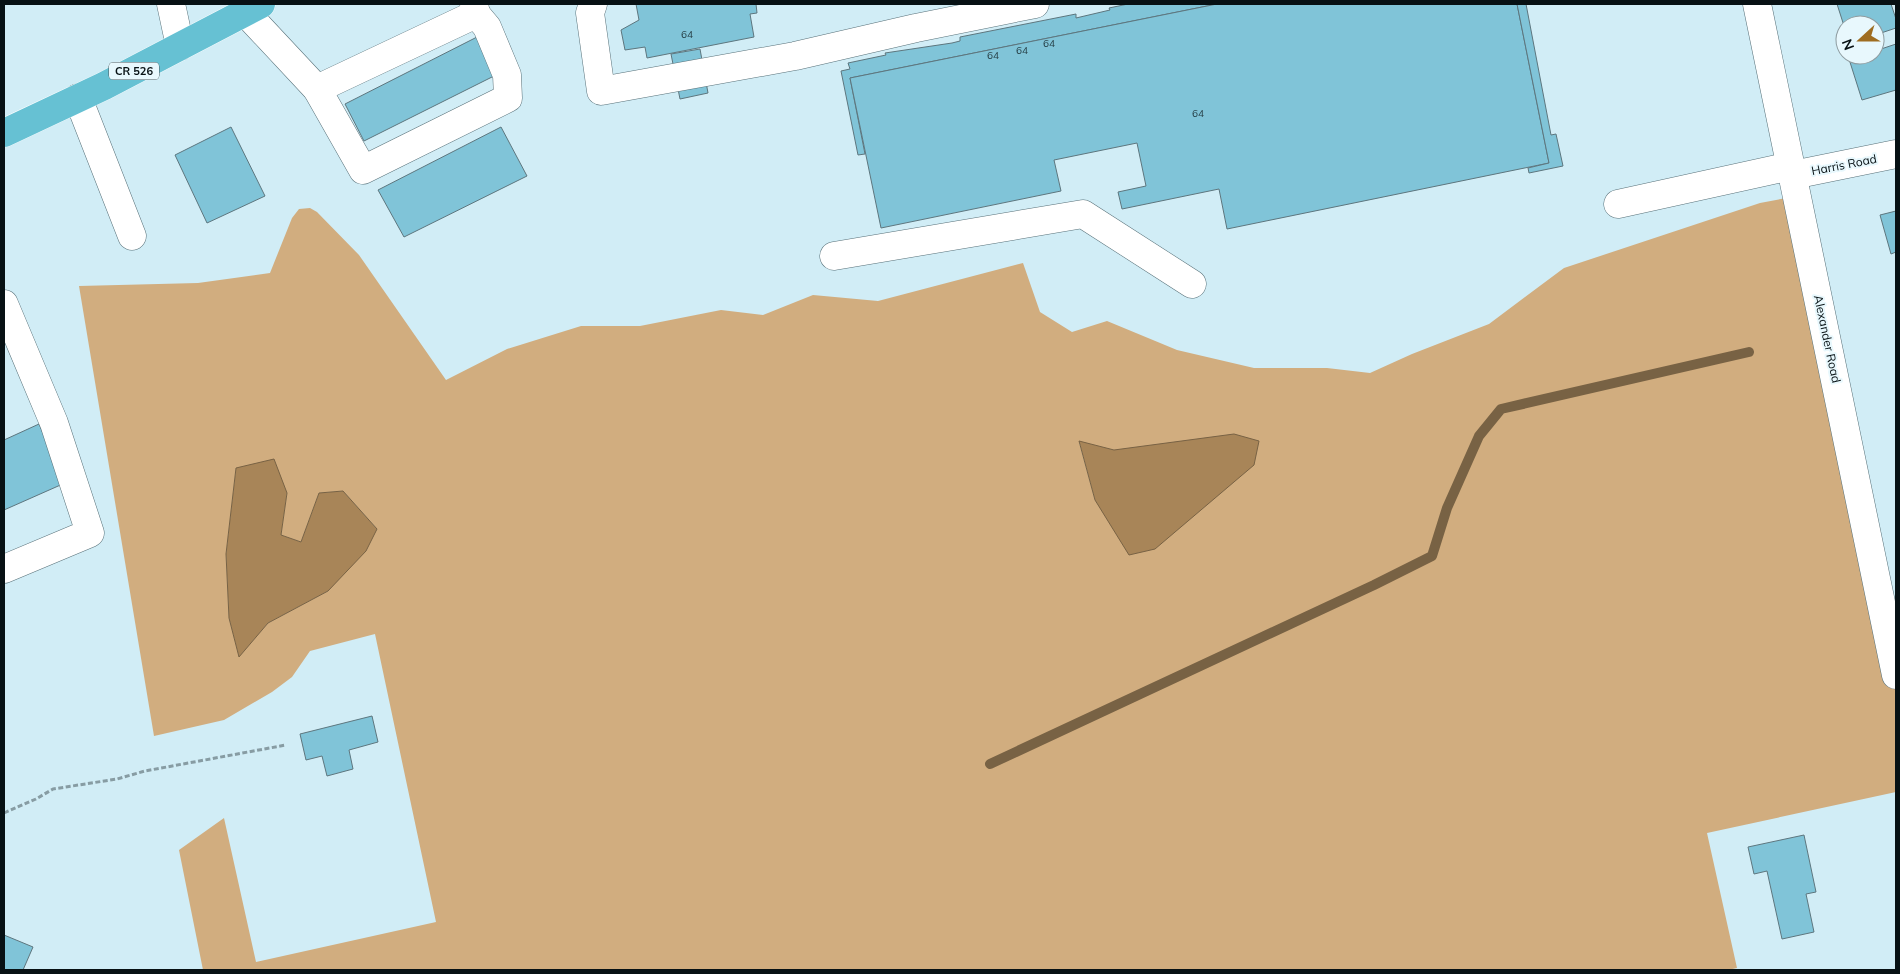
<svg xmlns="http://www.w3.org/2000/svg" width="1900" height="974" font-family="Mulish,sans-serif">
  <style>
    .forest { fill: #d1ad7f; fill-rule: evenodd }
    .water { fill: #a88558; stroke: #786244 }
    .lines { fill: none; stroke-linecap: round; stroke-linejoin: round }
    .stream { stroke: #786244; stroke-width: 10 }
    .building { fill: #80c4d8; stroke: #5d767e }
    .minor-casing { stroke: #587179; stroke-width: 29 }
    .major-casing { stroke: #fff; stroke-width: 29 }
    .path { stroke: #879ca3; stroke-width: 3; stroke-dasharray: 5 2.5; stroke-linecap: butt }
    .minor { stroke: #fff; stroke-width: 28 }
    .major { stroke: #66c1d3; stroke-width: 28 }
    .labels { text-anchor: middle; stroke-width: 4; stroke-linejoin: round; paint-order: stroke }
    .number-label { font-size: 10px; fill: #253e45 }
    .shield { fill: #e8f8fd; stroke: #4a565a; stroke-width: 1 }
    .shield-label { font-size: 11px; font-weight: bold; fill: #071114 }
    .street-label { font-size: 12px; fill: #071114; stroke: #e8f8fd }
  </style>
  <rect width="100%" height="100%" fill="#d1edf6"/>
  <path class="forest" d="M1797 196 1896 675V792L1707 833 1737 968 1728 970H203L179 850 224 818 256 962 436 922 375 634 310 651 292 677 272 692 224 720 154 736 79 286 198 283 270 273 292 218 299 209 310 208 317 212 359 255 446 380 507 349 581 326H640L721 310 763 315 813 295 878 301 1023 263 1040 312 1072 332 1107 321 1177 350 1254 368H1327L1370 373 1412 354 1489 324 1564 268 1760 203ZM1079 442 1114 450 1095 500ZM236 468 287 493 281 535 301 542 319 493 343 491 377 529 328 591 268 623 239 656 229 618 226 554Z"/>
  <g class="water">
    <polygon points="1234,434 1259,441 1254,465 1155,549 1129,555 1095,500 1079,441 1114,450"/>
    <polygon points="274,459 287,493 281,535 301,542 319,493 343,491 377,529 366,551 328,591 268,623 239,657 229,618 226,554 236,468"/>
  </g>
  <g class="lines">
    <polyline class="stream" points="990,764 1374,585 1432,556 1447,508 1479,436 1501,409 1749,352"/>
  </g>
  <g class="building">
    <polygon points="636,4 756,4 757,13 750,14 754,37 647,58 645,47 625,50 621,30 639,20"/>
    <polygon points="1128,4 1217,4 850,78 865,154 858,155 841,71 850,69 848,63 886,55 885,53 952,43 960,41 960,37 1076,14 1076,18 1110,10 1109,8"/>
    <polygon points="1217,4 1517,4 1549,163 1227,229 1219,189 1122,209 1118,192 1146,186 1137,143 1054,160 1061,191 881,228 850,78"/>
    <polygon points="1517,4 1526,4 1551,135 1556,134 1563,166 1529,173 1528,168 1549,163"/>
    <polygon points="1837,4 1891,4 1896,19 1896,28 1875,35 1875,25 1845,25 1845,29"/>
    <polygon points="479,36 498,74 364,141 345,104"/>
    <polygon points="1896,44 1896,90 1862,100 1849,59 1861,55 1875,55 1875,51"/>
    <polygon points="700,49 708,93 680,99 671,54"/>
    <polygon points="231,127 265,196 207,223 175,155"/>
    <polygon points="501,127 527,176 404,237 378,190"/>
    <polygon points="1896,211 1896,252 1891,254 1880,215"/>
    <polygon points="39,424 65,483 4,510 4,440"/>
    <polygon points="372,716 378,742 349,750 353,769 327,776 322,756 306,760 300,734"/>
    <polygon points="1804,835 1816,892 1806,894 1814,932 1782,939 1767,871 1754,874 1748,847"/>
    <polygon points="4,935 33,947 23,970 4,970"/>
  </g>
  <g class="lines">
    <defs>
      <g id="minor">
        <polyline points="171,4 180,46"/>
        <polyline points="593,4 590,13 601,91 795,56 916,28 1035,4"/>
        <polyline points="1757,4 1896,675"/>
        <polyline points="245,12 317,89 476,14 474,4"/>
        <polyline points="317,89 363,170 508,98 507,75 487,27 476,14"/>
        <polyline points="78,98 132,236"/>
        <polyline points="1793,175 1896,154"/>
        <polyline points="1618,204 1791,166"/>
        <polyline points="834,256 1083,214 1192,284"/>
        <polyline points="4,304 54,423 90,533 4,569"/>
      </g>
      <polyline id="major" points="4,133 104,86 261,4"/>
    </defs>
    <use href="#minor" class="minor-casing"/>
    <use href="#major" class="major-casing"/>
    <polyline class="path" points="4,813 36,799 53,789 117,779 145,771 286,745"/>
    <use href="#minor" class="minor"/>
    <use href="#major" class="major"/>
  </g>
  <g class="labels">
    <g class="number-label">
      <text x="687" y="38">64</text>
      <text x="1049" y="47">64</text>
      <text x="1022" y="54">64</text>
      <text x="993" y="59">64</text>
      <text x="1198" y="117">64</text>
    </g>
    <rect class="shield" x="109" y="62.5" width="50" height="17" rx="4"/>
    <g class="shield-label">
      <text x="134" y="75">CR 526</text>
    </g>
    <g class="street-label">
      <text transform="translate(1844 165) rotate(-11)" y="4">Harris Road</text>
      <text transform="translate(1827 339) rotate(78)" y="4">Alexander Road</text>
    </g>
  </g>
  <rect width="1900" height="974" fill="none" stroke="#071114" stroke-width="10"/>
  <g transform="translate(1860 40) rotate(249)"><circle r="24" fill="#e8f8fd" stroke="#8e9ca0"/>
  <path d="M0-4L9 19L0 12L-9 19Z" fill="#9e6d21"/>
  <text y="-8" font-size="14" font-weight="bold" text-anchor="middle" fill="#071114">N</text>
  </g>
</svg>
